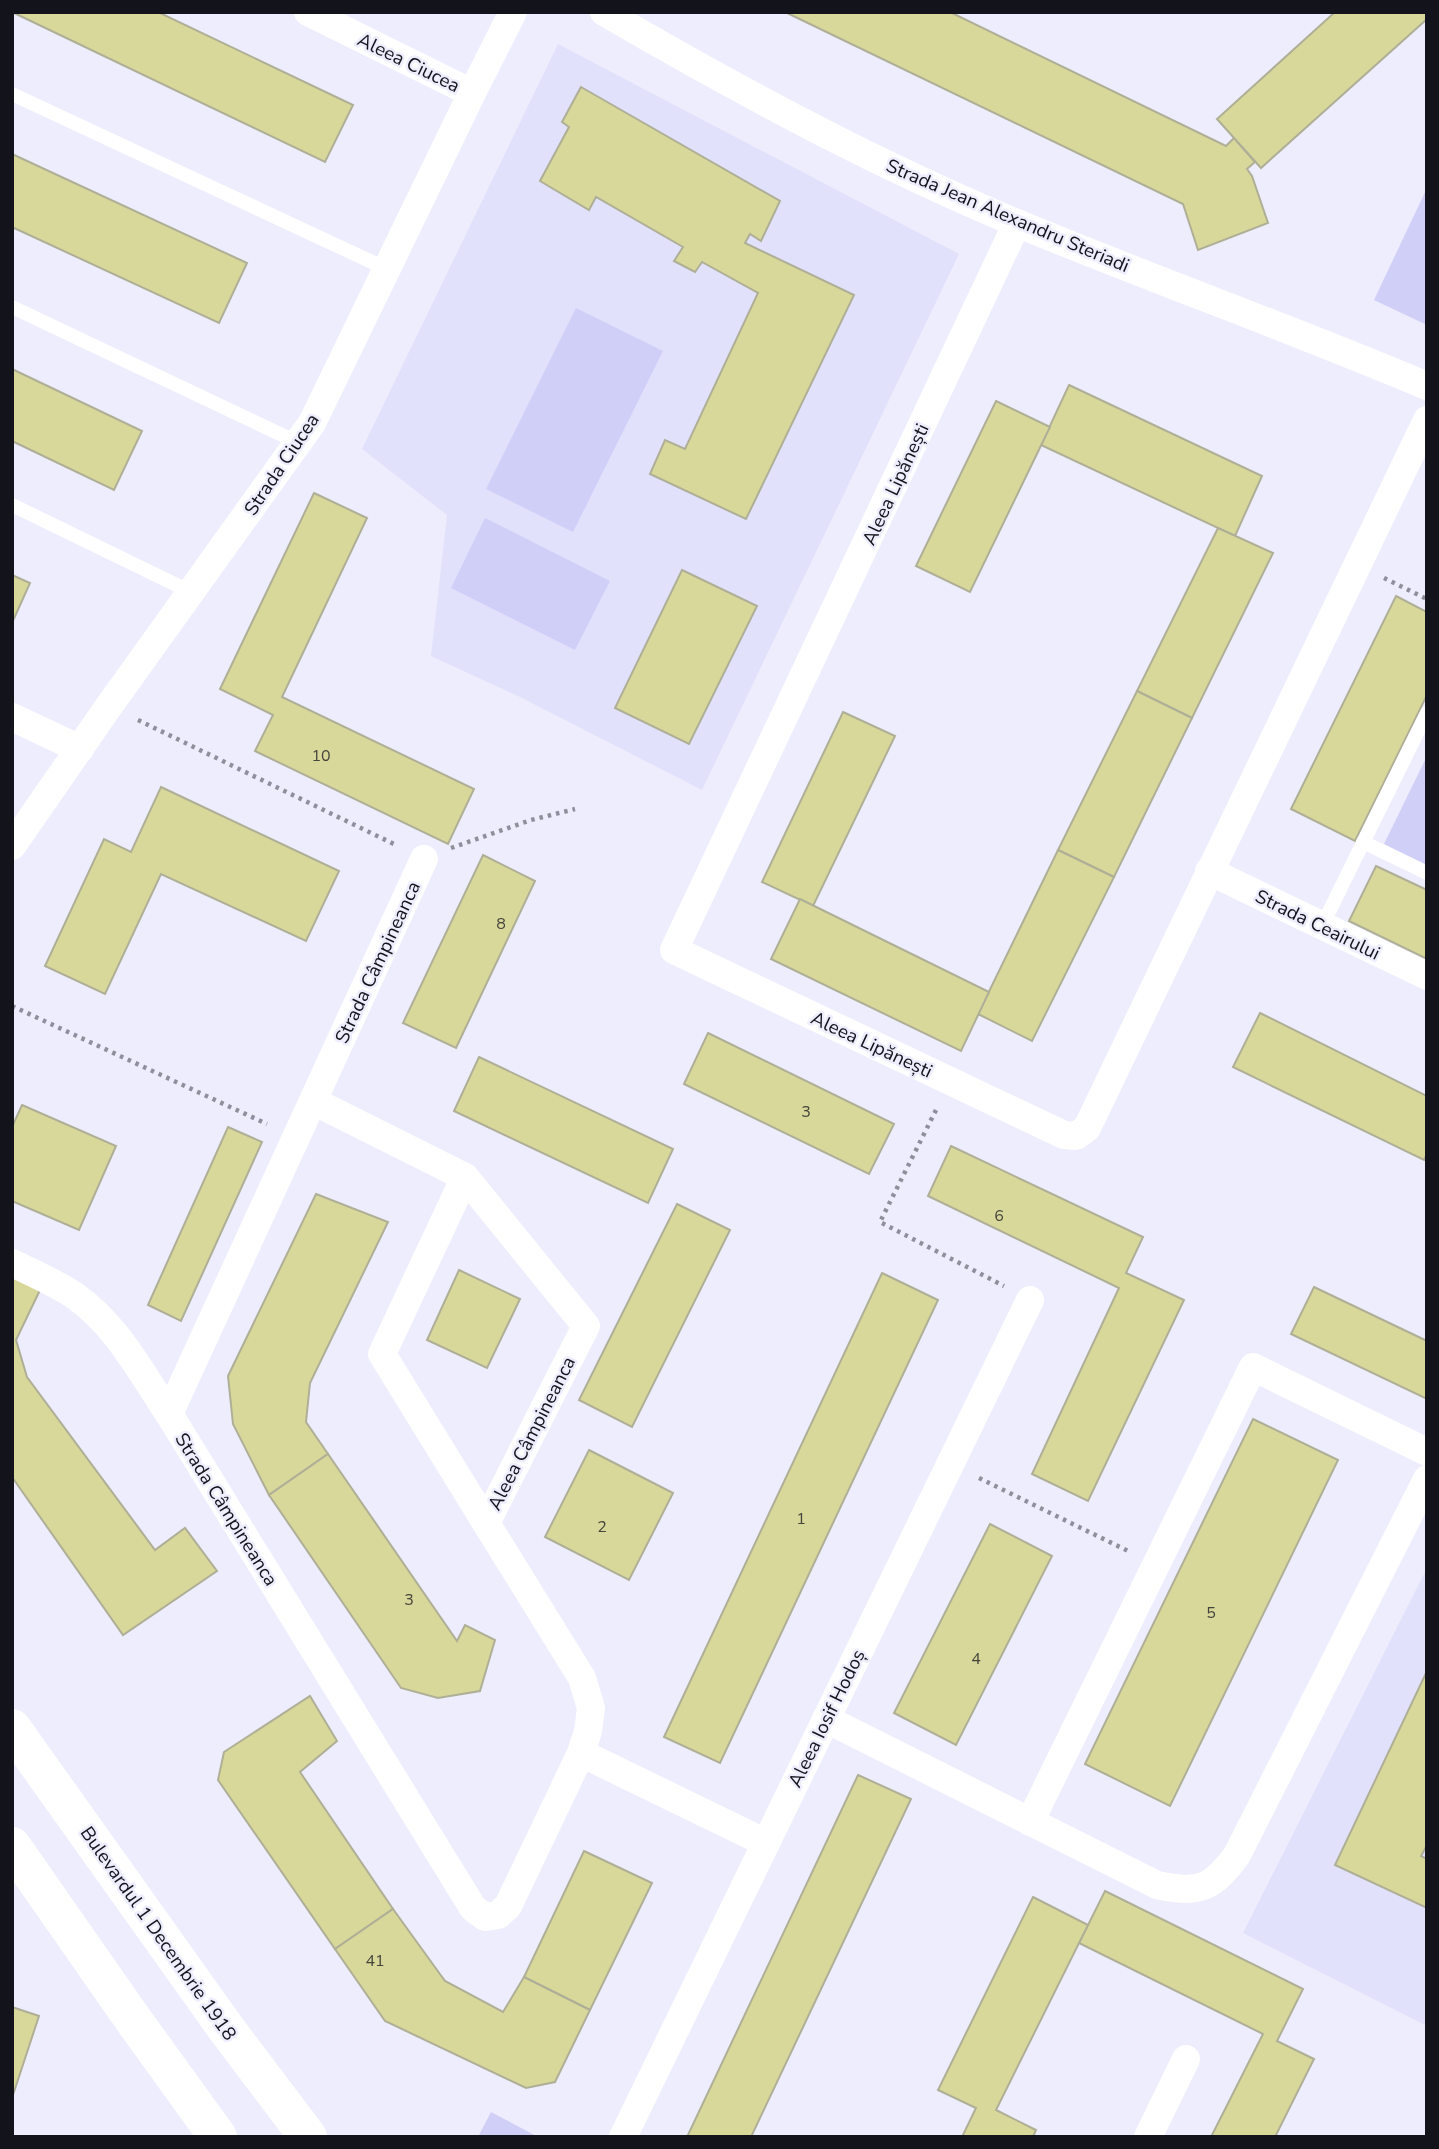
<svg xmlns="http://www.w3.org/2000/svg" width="1439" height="2149" font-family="'Nunito Sans',sans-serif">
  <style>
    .built { fill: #e1e1fb }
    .green { fill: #d0cff7 }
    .building { fill: #d9d89b; stroke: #afaf97; stroke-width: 2 }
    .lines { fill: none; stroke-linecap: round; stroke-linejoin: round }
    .path { stroke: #8f8f9c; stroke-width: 4.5; stroke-dasharray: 3.5 5; stroke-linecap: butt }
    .service { stroke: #fff; stroke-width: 14 }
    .minor { stroke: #fff; stroke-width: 28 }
    .secondary { stroke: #fff; stroke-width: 38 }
    .labels { text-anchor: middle; stroke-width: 5; stroke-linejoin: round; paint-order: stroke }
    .number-label { font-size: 16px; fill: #44443b }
    .street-label { font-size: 19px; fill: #13131b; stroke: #ededfd }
  </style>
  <rect width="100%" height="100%" fill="#ededfd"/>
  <g class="built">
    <polygon points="558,44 959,254 702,790 520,697 431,656 447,515 362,449"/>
    <polygon points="1427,1568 1427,2026 1243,1933"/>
  </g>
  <g class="green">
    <polygon points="1427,188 1427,325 1374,300"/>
    <polygon points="576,308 663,351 573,532 486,489"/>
    <polygon points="485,518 610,581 575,650 451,588"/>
    <polygon points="1427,756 1427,865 1384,844"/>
    <polygon points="491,2112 538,2137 478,2137"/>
  </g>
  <g class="building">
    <polygon points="12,12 158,12 353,105 325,162"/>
    <polygon points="785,12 950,12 1226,146 1234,138 1255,162 1247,169 1252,176 1268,223 1198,250 1183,204"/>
    <polygon points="1335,12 1427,12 1427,19 1261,168 1217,119"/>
    <polygon points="581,87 780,201 761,241 750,234 745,243 854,295 746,519 650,474 665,440 685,449 758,293 702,262 695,272 674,261 683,247 596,197 589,210 540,181 569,127 562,122"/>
    <polygon points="12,154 247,263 219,323 12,227"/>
    <polygon points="12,369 142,431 114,490 12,441"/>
    <polygon points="1069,385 1262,476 1235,536 1041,445"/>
    <polygon points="996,401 1050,427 970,592 916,566"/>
    <polygon points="314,493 367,518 282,697 474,789 448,844 255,751 273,715 220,689"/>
    <polygon points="1218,528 1273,553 1192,718 1137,691"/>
    <polygon points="682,570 757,606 689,744 615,708"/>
    <polygon points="12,575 30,583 12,623"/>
    <polygon points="1396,596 1427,612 1427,695 1355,841 1291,809"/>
    <polygon points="1137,691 1192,718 1114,877 1058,850"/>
    <polygon points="843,712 895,736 813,906 762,882"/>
    <polygon points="161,787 339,871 306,941 161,874 105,994 45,966 104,839 131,852"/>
    <polygon points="1058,850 1114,877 1032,1041 978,1014"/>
    <polygon points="483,855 535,881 456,1048 403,1023"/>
    <polygon points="1376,866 1427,890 1427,959 1349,921"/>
    <polygon points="800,899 989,992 961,1051 771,959"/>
    <polygon points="1260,1013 1427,1096 1427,1154 1424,1160 1233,1067"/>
    <polygon points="708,1033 894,1124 869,1174 684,1084"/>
    <polygon points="479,1057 673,1149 648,1203 454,1111"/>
    <polygon points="22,1105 116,1146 79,1230 12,1201 12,1127"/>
    <polygon points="228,1127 262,1142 181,1321 148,1305"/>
    <polygon points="951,1146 1143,1237 1126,1273 1184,1300 1088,1501 1032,1474 1119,1288 928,1196"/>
    <polygon points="316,1194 388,1222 310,1383 306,1422 328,1454 269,1495 233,1424 228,1376"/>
    <polygon points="677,1204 730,1230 632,1427 579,1400"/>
    <polygon points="459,1270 520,1299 487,1368 427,1340"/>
    <polygon points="12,1272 40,1290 16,1340 27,1377 155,1550 185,1528 217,1571 123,1635 12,1477"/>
    <polygon points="882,1273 938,1300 720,1763 664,1737"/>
    <polygon points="1314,1287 1427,1341 1427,1399 1291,1334"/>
    <polygon points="1253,1419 1338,1460 1170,1806 1085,1764"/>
    <polygon points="589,1450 673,1493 629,1580 545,1537"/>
    <polygon points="328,1454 457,1641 465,1625 495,1640 480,1691 438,1698 401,1688 269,1495"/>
    <polygon points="990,1524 1052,1556 956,1745 894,1713"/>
    <polygon points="1427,1671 1427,1845 1421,1856 1427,1859 1427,1908 1335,1865"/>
    <polygon points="310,1696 337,1741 300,1772 393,1909 335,1949 218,1780 224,1752"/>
    <polygon points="858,1775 911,1799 751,2137 687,2137"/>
    <polygon points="584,1851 652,1883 590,2010 524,1977"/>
    <polygon points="1105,1891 1303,1989 1277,2041 1314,2059 1275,2137 1211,2137 1263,2034 1079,1943"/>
    <polygon points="1033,1897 1088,1925 996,2110 1036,2130 1033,2137 962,2137 976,2108 938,2090"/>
    <polygon points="393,1909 445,1981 503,2012 524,1977 590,2010 555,2082 526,2088 385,2021 335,1949"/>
    <polygon points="12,2007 39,2016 12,2098"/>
  </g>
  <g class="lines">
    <g class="path">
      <polyline points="1384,578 1427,599"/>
      <polyline points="138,720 398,846"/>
      <polyline points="451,848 531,820 575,809"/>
      <polyline points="12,1006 267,1124"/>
      <polyline points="936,1110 880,1222 1004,1286"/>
      <polyline points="979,1478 1128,1551"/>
    </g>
    <g class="service">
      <polyline points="12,94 387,269"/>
      <polyline points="12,307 299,443"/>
      <polyline points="12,505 191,592"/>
      <polyline points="1363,842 1427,873"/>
      <polyline points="1322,926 1427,713"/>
    </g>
    <g class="minor">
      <polyline points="308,12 472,93"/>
      <path d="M604 12C738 90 875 164 1019 224 1154 280 1292 329 1427 386"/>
      <polyline points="1017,223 674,950 1064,1135 1076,1136 1087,1128 1427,420"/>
      <polyline points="12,717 80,749"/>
      <polyline points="12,846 109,706 312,423 472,93 513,12"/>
      <polyline points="1209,871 1427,976"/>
      <polyline points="465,1177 382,1354 486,1523"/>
      <path d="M12 1263C33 1273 56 1283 75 1296 116 1324 142 1374 169 1414L473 1908 485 1917 498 1915 508 1906 581 1753 588 1731 591 1708 582 1678 486 1523 586 1326 465 1177 313 1101"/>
      <polyline points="169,1414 424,859"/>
      <path d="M826 1719 1157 1885C1198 1894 1212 1889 1237 1855L1427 1479"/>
      <polyline points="581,1753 766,1843"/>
      <polyline points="1030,1822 1253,1367 1427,1452"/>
      <polyline points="623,2137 1030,1300"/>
      <polyline points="1148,2137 1186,2059"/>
    </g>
    <g class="secondary">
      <polyline points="12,1728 225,2027 308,2137"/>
      <polyline points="12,1846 132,2018 218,2137"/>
    </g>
  </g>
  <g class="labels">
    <g class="number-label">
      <text x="321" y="761">10</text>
      <text x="501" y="929">8</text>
      <text x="806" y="1117">3</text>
      <text x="999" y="1221">6</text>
      <text x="801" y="1524">1</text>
      <text x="602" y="1532">2</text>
      <text x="409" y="1605">3</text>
      <text x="1211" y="1618">5</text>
      <text x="976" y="1664">4</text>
      <text x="375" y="1966">41</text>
    </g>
    <g class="street-label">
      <text transform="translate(409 62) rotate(26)" y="7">Aleea Ciucea</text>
      <text transform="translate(1008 215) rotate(23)" y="7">Strada Jean Alexandru Steriadi</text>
      <text transform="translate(281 464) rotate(-56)" y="7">Strada Ciucea</text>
      <text transform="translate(895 484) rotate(-65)" y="7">Aleea Lipănești</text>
      <text transform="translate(1318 924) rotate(26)" y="7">Strada Ceairului</text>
      <text transform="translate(377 962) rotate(-65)" y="7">Strada Câmpineanca</text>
      <text transform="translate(872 1044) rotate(25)" y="7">Aleea Lipănești</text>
      <text transform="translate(531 1433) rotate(-63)" y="7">Aleea Câmpineanca</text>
      <text transform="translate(227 1509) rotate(58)" y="7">Strada Câmpineanca</text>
      <text transform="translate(826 1718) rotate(-64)" y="7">Aleea Iosif Hodoș</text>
      <text transform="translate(159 1933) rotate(55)" y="7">Bulevardul 1 Decembrie 1918</text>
    </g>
  </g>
  <rect width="1439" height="2149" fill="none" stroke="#13131b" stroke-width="28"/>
</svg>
